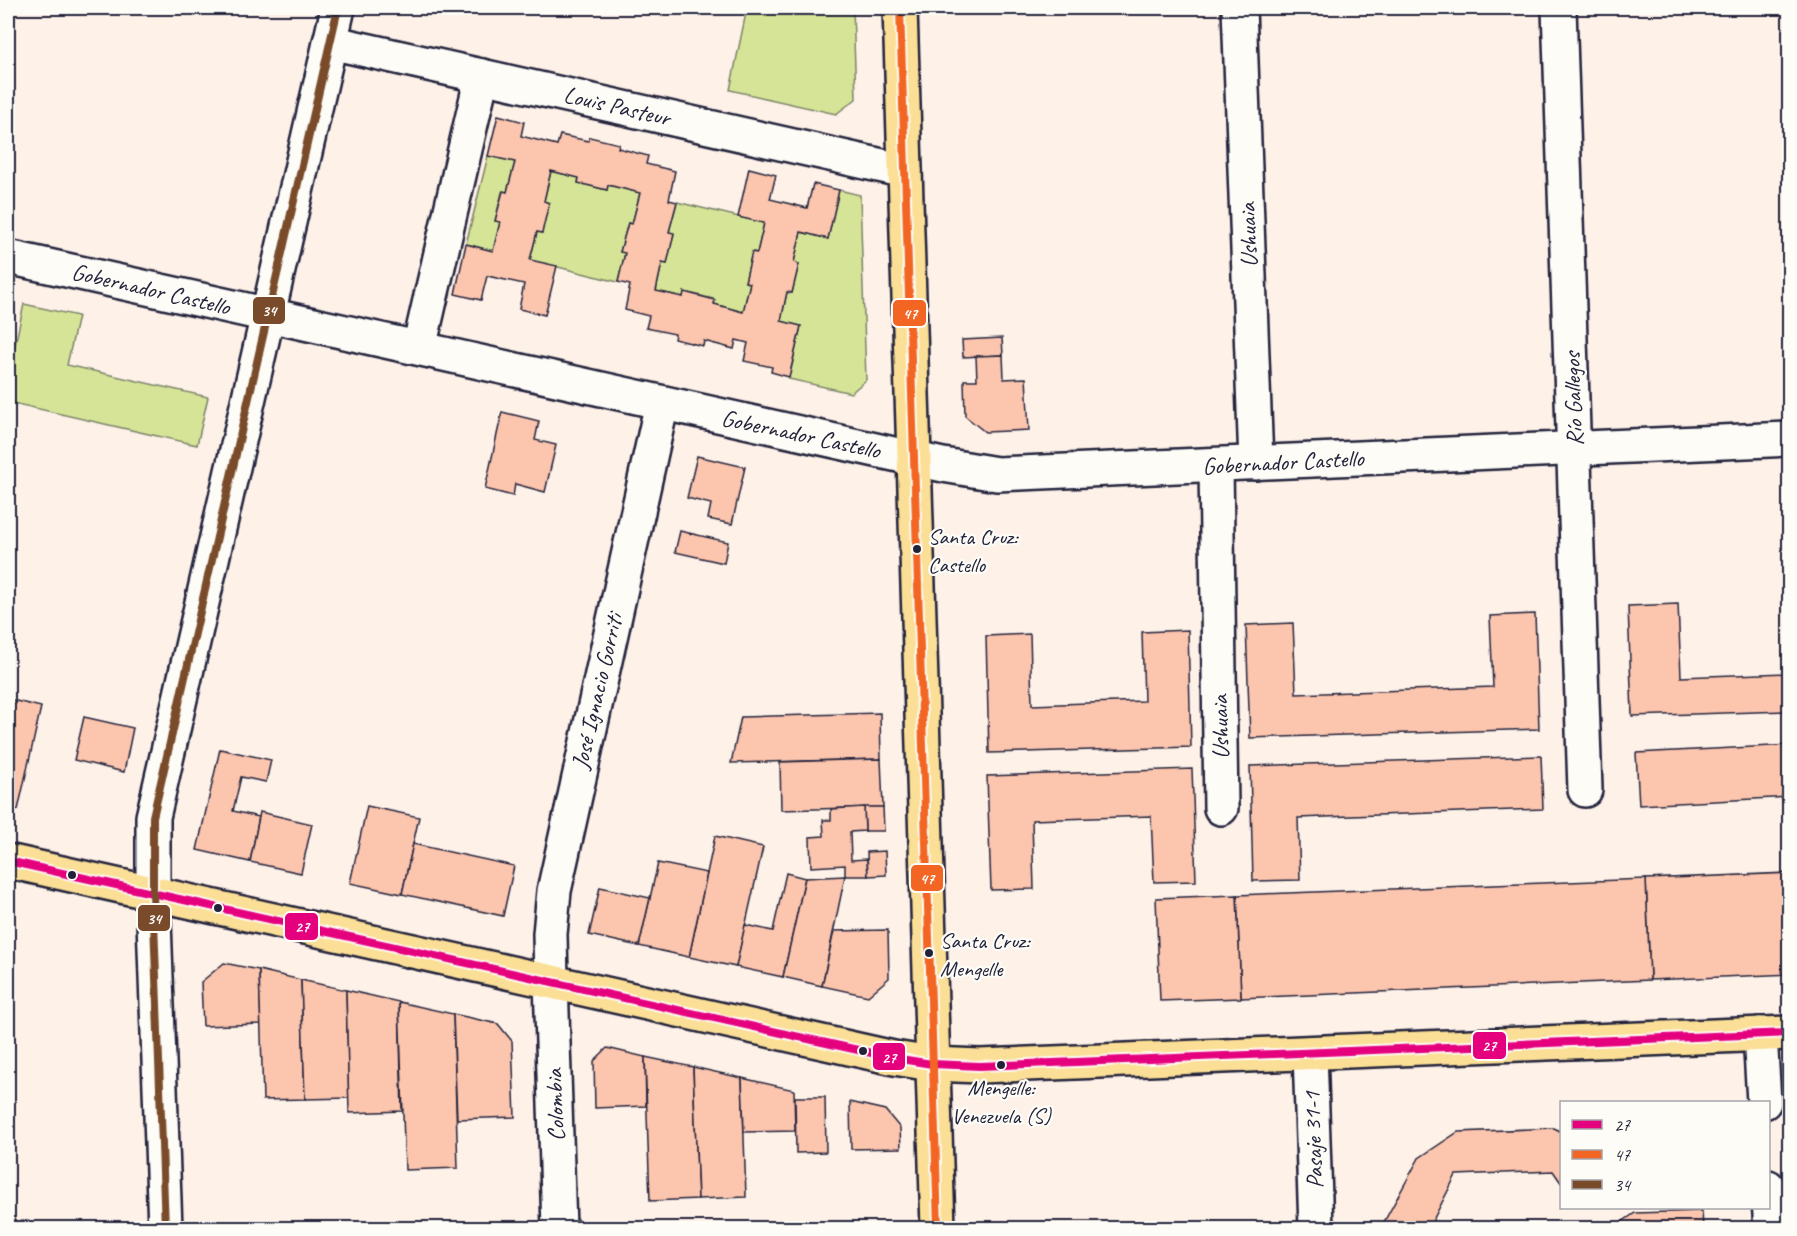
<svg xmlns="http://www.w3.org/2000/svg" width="1797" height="1236" font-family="Caveat,sans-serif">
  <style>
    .green { fill: #d6e497; stroke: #7c8369; stroke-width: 1.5 }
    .building { fill: #fcc5ae; stroke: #22223b; stroke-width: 1.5 }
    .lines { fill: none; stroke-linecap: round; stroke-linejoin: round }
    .minor-casing { stroke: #22223b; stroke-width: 38 }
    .major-casing { stroke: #22223b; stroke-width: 38 }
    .minor { stroke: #fdfcf7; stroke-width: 33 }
    .major { stroke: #fbdf96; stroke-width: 33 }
    .bus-1-casing { stroke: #fdfcf7; stroke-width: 12 }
    .bus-2-casing { stroke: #fdfcf7; stroke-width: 12 }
    .bus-3-casing { stroke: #fdfcf7; stroke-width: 12 }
    .bus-1 { stroke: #e5007d; stroke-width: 8 }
    .bus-2 { stroke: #f26522; stroke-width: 8 }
    .bus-3 { stroke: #7a4b2a; stroke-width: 8 }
    .bus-dot { fill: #22223b; stroke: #fdfcf7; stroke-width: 2 }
    .labels { text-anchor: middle; stroke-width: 4.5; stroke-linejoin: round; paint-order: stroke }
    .bus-label { font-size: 22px; fill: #22223b; stroke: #fdfcf7; text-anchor: start }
    .street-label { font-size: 24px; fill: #22223b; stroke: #fdfcf7 }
    .line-badge { stroke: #fdfcf7; stroke-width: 2 }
    .badge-label { font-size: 16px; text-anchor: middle; font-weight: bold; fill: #fff }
  </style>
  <rect width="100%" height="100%" fill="#fdf1e8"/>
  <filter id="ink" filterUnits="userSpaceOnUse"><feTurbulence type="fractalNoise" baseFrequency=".0167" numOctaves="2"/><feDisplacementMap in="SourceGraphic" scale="12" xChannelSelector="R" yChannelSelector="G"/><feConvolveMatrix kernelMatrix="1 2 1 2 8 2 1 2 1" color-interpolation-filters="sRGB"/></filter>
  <g filter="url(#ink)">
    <g class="green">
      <polygon points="747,8 853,8 856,99 836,114 730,90"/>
      <polygon points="488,156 515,162 507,192 502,192 495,221 500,222 493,251 466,244"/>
      <polygon points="551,171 579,178 578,183 607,190 608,185 640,193 632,224 628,223 620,252 625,253 618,282 530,260 537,232 542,232 549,203 544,201"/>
      <polygon points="839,190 860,195 866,380 851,393 789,379 801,326 781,321 787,292 792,293 799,264 794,263 801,232 828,238"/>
      <polygon points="677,202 764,223 757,253 752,252 745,282 750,283 743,312 714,304 714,299 685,292 683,297 656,291 662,263 667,263 674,234 669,232"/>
      <polygon points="24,304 78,316 67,365 208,397 197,445 8,402 8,377"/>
    </g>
    <g class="building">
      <polygon points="498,115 524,122 521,136 557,145 560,135 588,141 590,137 619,144 618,148 648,156 646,164 675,171 669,200 677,202 669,232 674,233 667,264 662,263 656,291 683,297 684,292 715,300 714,304 743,312 750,283 745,282 752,252 757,253 764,223 738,217 749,168 776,175 770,199 807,208 813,184 839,190 828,239 801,232 794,262 799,264 792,293 787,292 781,321 801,326 789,377 771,372 772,367 744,361 748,343 736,340 734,349 704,341 703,346 674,339 675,334 646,328 649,316 625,310 630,285 618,282 625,253 620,252 628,223 632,224 640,193 608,185 607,190 578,183 579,178 551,171 544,201 549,203 542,233 537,232 530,260 557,266 545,315 519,309 524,284 487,276 481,300 455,294 466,244 493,251 500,222 495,221 503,191 507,192 515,162 488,156"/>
      <polygon points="1002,338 1003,355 963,357 962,340"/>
      <polygon points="1003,355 1004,379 1026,378 1029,430 985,432 965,416 964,380 977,380 976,356"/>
      <polygon points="502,412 539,421 535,440 556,445 545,492 515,484 513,496 485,489"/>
      <polygon points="697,456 745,467 732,524 708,519 711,504 687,498"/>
      <polygon points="680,531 728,542 724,563 675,552"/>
      <polygon points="1678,604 1681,677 1790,673 1790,711 1632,716 1628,606"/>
      <polygon points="1535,614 1539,729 1250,738 1246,625 1293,623 1296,694 1493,687 1490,616"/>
      <polygon points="1188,630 1191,747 989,753 986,636 1030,634 1032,705 1144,701 1142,632"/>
      <polygon points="8,699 41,707 18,810 8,807"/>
      <polygon points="880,713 881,759 731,763 741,717"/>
      <polygon points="84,717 133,728 124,772 74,760"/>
      <polygon points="1790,745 1790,797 1639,805 1636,753"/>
      <polygon points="220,749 271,760 266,782 241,777 233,811 259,817 250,862 197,850"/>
      <polygon points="1541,756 1543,809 1298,818 1300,880 1253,881 1250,766"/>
      <polygon points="881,759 883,807 781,810 780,762"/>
      <polygon points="1192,769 1196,881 1154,882 1151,816 1032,820 1034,889 991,890 987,776"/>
      <polygon points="367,806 419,817 402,894 350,883"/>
      <polygon points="864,807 883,807 884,831 865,831"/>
      <polygon points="864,807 865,831 850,832 851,860 867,859 868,876 845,876 845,865 811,867 810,837 824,836 823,820 831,820 831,809"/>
      <polygon points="260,812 312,824 301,873 250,862"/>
      <polygon points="715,836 763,847 736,967 689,957"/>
      <polygon points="413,844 514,866 503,916 402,894"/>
      <polygon points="885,851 886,875 868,876 867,852"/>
      <polygon points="658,863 707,873 689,957 639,946"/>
      <polygon points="786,873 805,878 783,977 736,967 745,925 773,931"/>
      <polygon points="1790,873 1790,974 1650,980 1646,879"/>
      <polygon points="845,876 822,986 783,977 805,878"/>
      <polygon points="1646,879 1650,980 1241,998 1237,895"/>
      <polygon points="600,887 650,898 639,946 589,935"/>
      <polygon points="1237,895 1241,998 1160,1001 1156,898"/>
      <polygon points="888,930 889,978 868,996 822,986 834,931"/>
      <polygon points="224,963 259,970 261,1024 203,1026 201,982"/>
      <polygon points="259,970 301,980 305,1099 263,1100"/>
      <polygon points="301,980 346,990 349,1098 305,1099"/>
      <polygon points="346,990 399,1002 402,1111 349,1113"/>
      <polygon points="399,1002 453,1014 458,1168 405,1170"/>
      <polygon points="453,1014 498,1024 512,1041 515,1117 457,1119"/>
      <polygon points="607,1048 645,1057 646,1106 595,1108 594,1061"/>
      <polygon points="645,1057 693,1067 698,1199 650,1201"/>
      <polygon points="693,1067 742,1078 746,1197 698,1199"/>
      <polygon points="742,1078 794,1090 795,1131 744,1132"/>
      <polygon points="795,1097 825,1097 826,1152 796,1153"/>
      <polygon points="850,1102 885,1110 900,1128 901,1148 851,1149"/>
      <polygon points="1554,1128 1562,1132 1562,1184 1553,1171 1456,1175 1429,1228 1384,1228 1384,1222 1419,1158 1458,1132"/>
      <polygon points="1702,1211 1703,1228 1613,1228 1635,1213"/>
    </g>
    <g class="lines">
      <defs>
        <g id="minor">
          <polyline points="1239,8 1256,463"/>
          <polyline points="1559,8 1585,790"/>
          <polyline points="330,42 905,171"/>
          <polyline points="8,257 943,465 997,474 1790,439"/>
          <polyline points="419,348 482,76"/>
          <polyline points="1216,466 1221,808"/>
          <polyline points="1760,1034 1764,1102"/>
          <polyline points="1310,1053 1316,1228"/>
          <polyline points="1768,1187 1771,1228"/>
          <polyline points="165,1228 153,893 153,817 338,8"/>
          <polyline points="559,1228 551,981 550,934 554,891 662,403"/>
        </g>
        <g id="major">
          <polyline points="900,8 938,1228"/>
          <polyline points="8,861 894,1058 932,1064 980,1066 1790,1033"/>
        </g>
      </defs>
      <use href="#minor" class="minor-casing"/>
      <use href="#major" class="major-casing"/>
      <use href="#minor" class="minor"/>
      <use href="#major" class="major"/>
      <defs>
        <polyline id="bus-1" points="8,861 894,1058 932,1064 980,1066 1790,1033"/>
        <polyline id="bus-2" points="900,8 938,1228"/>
        <polyline id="bus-3" points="165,1228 153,893 153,817 338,8"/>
      </defs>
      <use href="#bus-1" class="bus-1-casing"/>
      <use href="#bus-2" class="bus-2-casing"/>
      <use href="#bus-3" class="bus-3-casing"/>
      <use href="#bus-1" class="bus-1"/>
      <use href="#bus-2" class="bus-2"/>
      <use href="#bus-3" class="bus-3"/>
    </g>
  </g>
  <g class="bus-dot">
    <circle cx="917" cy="549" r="5"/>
    <circle cx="72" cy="875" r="5"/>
    <circle cx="218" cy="908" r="5"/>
    <circle cx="929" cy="953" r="5"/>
    <circle cx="863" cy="1051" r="5"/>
    <circle cx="1001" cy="1065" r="5"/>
  </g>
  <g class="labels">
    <g class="bus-label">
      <text x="928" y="544">Santa Cruz:<tspan x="928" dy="28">Castello</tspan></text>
      <text x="940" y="948">Santa Cruz:<tspan x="940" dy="28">Mengelle</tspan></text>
      <text x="1001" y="1095" text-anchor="middle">Mengelle:<tspan x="1001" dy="28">Venezuela (S)</tspan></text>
    </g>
    <g class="street-label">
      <text transform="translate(617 106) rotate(13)" y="8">Louis Pasteur</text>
      <text transform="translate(1248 235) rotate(-92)" y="8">Ushuaia</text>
      <text transform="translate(151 289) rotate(13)" y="8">Gobernador Castello</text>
      <text transform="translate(1573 399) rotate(-92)" y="8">Río Gallegos</text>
      <text transform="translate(801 434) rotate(12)" y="8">Gobernador Castello</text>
      <text transform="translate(1283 462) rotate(-3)" y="8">Gobernador Castello</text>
      <text transform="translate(597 691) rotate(-77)" y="8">José Ignacio Gorriti</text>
      <text transform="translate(1220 727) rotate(-91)" y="8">Ushuaia</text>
      <text transform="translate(555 1105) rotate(-92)" y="8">Colombia</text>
      <text transform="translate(1313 1140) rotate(-92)" y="8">Pasaje 31-1</text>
    </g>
  </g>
  <g class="line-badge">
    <rect x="252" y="296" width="34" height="29" rx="6" fill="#7a4b2a"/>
    <rect x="892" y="299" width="35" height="28" rx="6" fill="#f26522"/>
    <rect x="910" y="864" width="34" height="28" rx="6" fill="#f26522"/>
    <rect x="137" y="904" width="34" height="28" rx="6" fill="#7a4b2a"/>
    <rect x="284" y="912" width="35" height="29" rx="6" fill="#e5007d"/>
    <rect x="1472" y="1031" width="35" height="29" rx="6" fill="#e5007d"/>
    <rect x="872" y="1042" width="34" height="29" rx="6" fill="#e5007d"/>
  </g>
  <g class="badge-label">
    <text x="269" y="316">34</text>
    <text x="910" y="319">47</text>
    <text x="927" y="884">47</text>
    <text x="154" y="924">34</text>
    <text x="302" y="932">27</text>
    <text x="1489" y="1051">27</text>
    <text x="889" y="1063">27</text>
  </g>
  <rect width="1797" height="1236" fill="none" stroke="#fdfcf7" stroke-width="30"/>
  <rect x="15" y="15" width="1767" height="1206" fill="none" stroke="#22223b" stroke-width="2" filter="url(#ink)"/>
  <rect x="1560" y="1101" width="210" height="108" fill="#fdfcf7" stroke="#a5a5ac" stroke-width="1.5"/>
  <rect x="1572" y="1120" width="30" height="9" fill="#e5007d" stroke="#a5a5ac" stroke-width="1.5"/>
  <text x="1614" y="1131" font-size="18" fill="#22223b">27</text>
  <rect x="1572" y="1150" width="30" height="9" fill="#f26522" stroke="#a5a5ac" stroke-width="1.5"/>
  <text x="1614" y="1161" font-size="18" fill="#22223b">47</text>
  <rect x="1572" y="1180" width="30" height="9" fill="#7a4b2a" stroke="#a5a5ac" stroke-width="1.5"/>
  <text x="1614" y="1191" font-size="18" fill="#22223b">34</text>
</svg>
